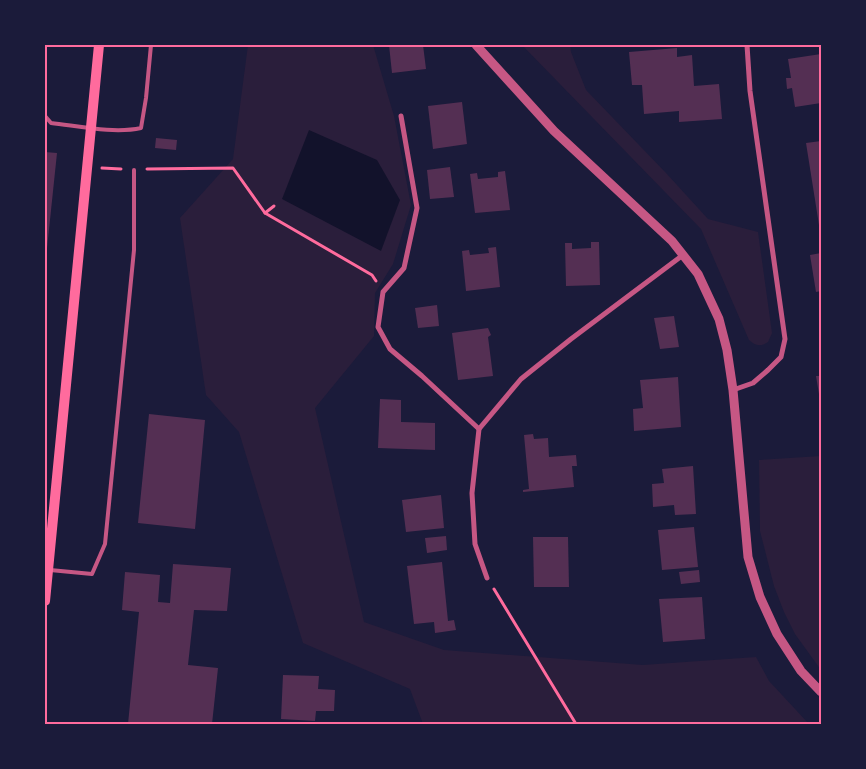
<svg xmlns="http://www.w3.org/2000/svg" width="866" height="769" font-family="'Sofia Sans Condensed',sans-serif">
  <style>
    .green { fill: #2a1e3b }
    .water { fill: #12122b }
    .building { fill: #542f53 }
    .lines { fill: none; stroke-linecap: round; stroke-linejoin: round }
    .path { stroke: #ff6b9d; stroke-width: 3 }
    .service { stroke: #c65784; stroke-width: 4 }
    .minor { stroke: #c65784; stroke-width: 5 }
    .tertiary { stroke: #c65784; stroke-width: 9 }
    .secondary { stroke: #ff6b9d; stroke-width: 10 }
    .neatline { fill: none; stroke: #ff6b9d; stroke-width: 2 }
  </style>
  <rect width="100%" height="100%" fill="#1b1b3a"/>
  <g class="green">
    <polygon points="248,45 373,45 394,116 411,205 393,264 375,293 374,336 315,408 364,622 444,650 643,665 756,657 769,681 809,724 423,724 410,689 303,643 239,432 206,395 180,218 233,159"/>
    <path d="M522 45H570L571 52 586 90 666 173 708 219 758 232 772 333 768 342C760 347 756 346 749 340L701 229Z"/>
    <polygon points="821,456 821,670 795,634 784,612 774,586 760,531 759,460"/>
  </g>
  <polygon class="water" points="309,130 377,160 400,200 381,251 282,199"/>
  <g class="building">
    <polygon points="389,45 423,45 426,69 392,73"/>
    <polygon points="677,48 677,57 692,55 694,86 719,84 722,119 679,122 679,111 644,114 642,85 632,85 629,52"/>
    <polygon points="821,54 821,103 795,107 792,88 787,89 786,78 791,78 788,59"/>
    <polygon points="462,102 467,144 433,149 428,106"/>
    <polygon points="156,138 177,140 176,150 155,148"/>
    <polygon points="821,141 821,225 819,225 806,143"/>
    <polygon points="45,152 57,153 46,258 45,258"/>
    <polygon points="450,167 454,197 430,199 427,170"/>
    <polygon points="505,171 510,210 475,213 470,174 477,173 478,179 498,177 498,172"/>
    <polygon points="591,242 599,242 600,285 566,286 565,243 572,243 572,249 591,248"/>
    <polygon points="496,247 500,287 466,291 462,251 469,250 470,255 489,253 488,248"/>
    <polygon points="821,253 821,291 816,292 810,255"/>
    <polygon points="437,305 439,326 418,328 415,308"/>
    <polygon points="674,316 679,347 660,349 654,318"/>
    <polygon points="488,328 491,335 488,337 493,376 458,380 452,333"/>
    <polygon points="816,376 821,376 821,400 820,400"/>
    <polygon points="678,377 681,427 634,431 633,409 643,408 640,380"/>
    <polygon points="380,399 401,400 401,422 435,423 435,450 378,448"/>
    <polygon points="149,414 205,420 195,529 138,523"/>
    <polygon points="533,434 534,439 548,438 549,457 576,455 577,466 572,466 574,487 523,492 523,490 529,489 524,435"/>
    <polygon points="693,466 696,514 675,515 674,505 653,507 652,484 664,483 662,469"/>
    <polygon points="441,495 444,528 406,532 402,500"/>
    <polygon points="694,527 698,567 662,570 658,530"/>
    <polygon points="446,536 447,550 427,553 425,538"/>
    <polygon points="533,537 568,537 569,587 534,587"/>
    <polygon points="442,562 448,621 454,620 456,630 435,633 434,622 414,624 407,566"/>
    <polygon points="173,564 231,568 227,611 194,610 188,665 218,668 212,724 128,724 139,612 122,610 125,572 160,575 158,602 170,603"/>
    <polygon points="699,570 700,582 681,584 679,572"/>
    <polygon points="702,597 705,639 663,642 659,599"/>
    <polygon points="283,675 319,676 318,689 335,690 334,711 316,711 315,721 281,719"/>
  </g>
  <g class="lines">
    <g class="path">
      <polyline points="102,168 121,169"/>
      <polyline points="147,169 233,168 265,213 372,275 376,281"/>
      <polyline points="265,213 274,206"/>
      <polyline points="494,589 576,724"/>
    </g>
    <g class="service">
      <path d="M45 116 51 123C78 126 114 134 141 128L146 98 151 45"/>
      <polyline points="50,570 92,574 105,544 134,250 134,170"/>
    </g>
    <g class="minor">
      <polyline points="401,116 417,208 404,268 383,292 378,327 390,349 422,376 479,429 521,379 571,339 683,255"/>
      <polyline points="733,390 753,383 768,370 781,357 785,339 750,91 747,45"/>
      <polyline points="479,429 472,493 475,544 487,578"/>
    </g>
    <polyline class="tertiary" points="476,45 554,131 672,241 698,274 719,319 727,350 733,390 748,557 760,597 777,634 801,671 821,692"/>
    <polyline class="secondary" points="45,601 99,45"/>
  </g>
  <rect width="866" height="769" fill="none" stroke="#1b1b3a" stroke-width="92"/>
  <rect x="46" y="46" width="774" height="677" class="neatline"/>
</svg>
